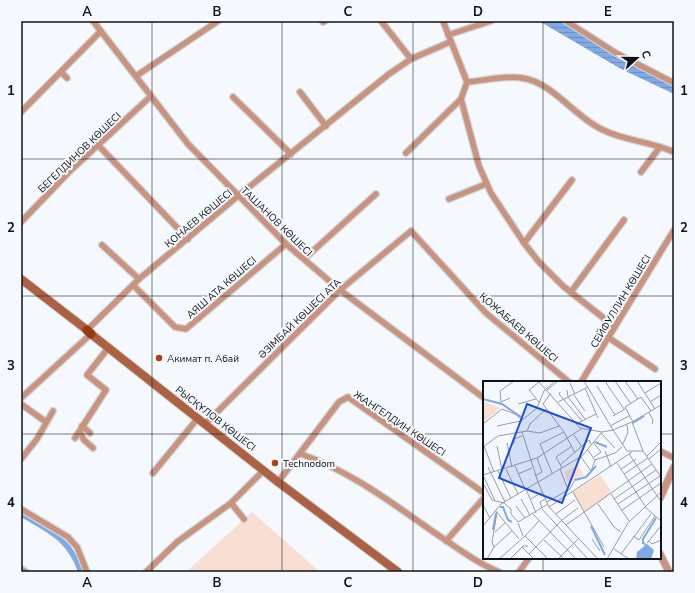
<svg xmlns="http://www.w3.org/2000/svg" width="695" height="593" font-family="'Nunito Sans',sans-serif">
  <style>
    .pitch { fill: #f9ded4 }
    .water { fill: url(#water-rules) }
    .lines { fill: none; stroke-linecap: round; stroke-linejoin: round }
    .canal { stroke: #80aae5; stroke-width: 5.5 }
    .minor-casing { stroke: #d0d3d8; stroke-width: 8 }
    .tertiary-casing { stroke: #d0d3d8; stroke-width: 9 }
    .secondary-casing { stroke: #d0d3d8; stroke-width: 10 }
    .primary-casing { stroke: #d0d3d8; stroke-width: 11 }
    .minor { stroke: #c8937f; stroke-width: 5.5 }
    .tertiary { stroke: #c8937f; stroke-width: 7 }
    .secondary { stroke: #ac6143; stroke-width: 8 }
    .primary { stroke: #963b0d; stroke-width: 9 }
    .grid { fill: none; stroke: #0e1319; stroke-width: 1; stroke-opacity: 0.55 }
    .poi-dot { fill: #a74312; stroke: #f5f8fc; stroke-width: 1.5 }
    .labels { text-anchor: middle; stroke-width: 4; stroke-linejoin: round; paint-order: stroke }
    .street-label { font-size: 10px; fill: #0e1319; stroke: #f5f8fc }
    .poi-label { font-size: 10px; fill: #0e1319; stroke: #f5f8fc; text-anchor: start }
    .inset-river { fill: none; stroke: #80aae5; stroke-width: 2 }
    .inset-road { fill: none; stroke: #999ca1; stroke-width: 1 }
    .view { fill: #1d4ed8; fill-opacity: 0.15; stroke: #1d4ed8; stroke-width: 2 }
    .inset-edge { fill: none; stroke: #0e1319; stroke-width: 2 }
    .neatline { fill: none; stroke: #0e1319; stroke-width: 1.5 }
    .grid-label { font-size: 13px; text-anchor: middle; font-weight: bold; fill: #0e1319 }
  </style>
  <defs>
    <pattern id="water-rules" width="6" height="5" patternUnits="userSpaceOnUse"><rect width="6" height="5" fill="#80aae5"/><path d="M0 2.5h6" fill="none" stroke="#6d91c4"/></pattern>
  </defs>
  <rect width="100%" height="100%" fill="#f5f8fc"/>
  <polygon class="pitch" points="252,512 320,572 186,572"/>
  <polygon class="water" points="539,21 563,21 613,54 674,85 674,94 621,69"/>
  <g class="lines">
    <path class="canal" d="M21 514C50 531 69 538 81 572"/>
    <defs>
      <g id="minor">
        <polyline points="93,21 188,144 286,244 340,290 484,398"/>
        <polyline points="381,21 411,59"/>
        <polyline points="443,21 467,82"/>
        <polyline points="566,21 616,53 674,83"/>
        <polyline points="323,22 325,21"/>
        <polyline points="448,35 491,21"/>
        <polyline points="61,72 67,78"/>
        <polyline points="136,76 218,21"/>
        <polyline points="467,82 461,99 479,166 491,193 524,243 539,262 563,286 615,327"/>
        <path d="M467 82C483 81 506 75 522 78 552 82 574 116 601 129 624 141 650 141 674 152"/>
        <polyline points="300,92 326,126"/>
        <polyline points="233,97 291,154"/>
        <polyline points="21,112 101,31"/>
        <polyline points="98,145 188,239"/>
        <polyline points="406,153 461,99"/>
        <polyline points="641,172 660,147"/>
        <polyline points="449,199 486,184"/>
        <polyline points="21,222 70,171 150,97"/>
        <polyline points="524,243 572,180"/>
        <polyline points="102,245 139,279"/>
        <polyline points="304,259 376,194"/>
        <polyline points="133,285 175,327 186,329 286,244"/>
        <polyline points="571,292 624,220"/>
        <polyline points="87,330 139,279 238,196 389,74 411,59 450,42"/>
        <polyline points="609,338 655,369"/>
        <polyline points="581,382 674,230"/>
        <polyline points="21,398 91,334"/>
        <polyline points="21,404 46,422"/>
        <polyline points="205,424 340,290 411,231 486,313 569,382"/>
        <polyline points="82,426 90,433"/>
        <polyline points="80,432 84,440 93,448"/>
        <polyline points="75,438 106,390 87,375 109,347"/>
        <polyline points="660,451 674,458"/>
        <path d="M301 454C350 471 392 503 435 533 456 547 475 562 499 572"/>
        <polyline points="21,459 37,439 53,411"/>
        <polyline points="153,473 198,418"/>
        <polyline points="278,482 339,402 348,397 484,493"/>
        <polyline points="231,503 244,519"/>
        <polyline points="21,509 68,537 77,547 87,572"/>
        <polyline points="446,541 484,498"/>
        <polyline points="21,569 26,572"/>
        <polyline points="146,572 177,542 231,503 264,470"/>
        <polyline points="519,572 529,558"/>
      </g>
      <g id="tertiary">
        <polyline points="660,498 674,467"/>
        <polyline points="660,554 669,572"/>
      </g>
      <g id="secondary">
        <polyline points="21,279 87,330"/>
        <polyline points="91,334 278,482 398,572"/>
      </g>
      <polyline id="primary" points="87,330 91,334"/>
    </defs>
    <use href="#minor" class="minor-casing"/>
    <use href="#tertiary" class="tertiary-casing"/>
    <use href="#secondary" class="secondary-casing"/>
    <use href="#primary" class="primary-casing"/>
    <use href="#minor" class="minor"/>
    <use href="#tertiary" class="tertiary"/>
    <use href="#secondary" class="secondary"/>
    <use href="#primary" class="primary"/>
  </g>
  <path class="grid" d="M152 21V572M282 21V572M413 21V572M543 21V382M21 159H674M21 296H674M21 434H484M660 434H674M543 558V572"/>
  <g class="poi-dot">
    <circle cx="159" cy="358" r="4"/>
    <circle cx="275" cy="463" r="4"/>
  </g>
  <g class="labels">
    <g class="street-label">
      <text transform="translate(79 152) rotate(-44)" y="4">БЕГЕЛДИНОВ КӨШЕСІ</text>
      <text transform="translate(198 218) rotate(-40)" y="4">ҚОНАЕВ КӨШЕСІ</text>
      <text transform="translate(277 221) rotate(44)" y="4">ТАШАНОВ КӨШЕСІ</text>
      <text transform="translate(221 287) rotate(-41)" y="4">АЯШ АТА КӨШЕСІ</text>
      <text transform="translate(620 301) rotate(-59)" y="4">СЕЙФУЛЛИН КӨШЕСІ</text>
      <text transform="translate(299 318) rotate(-44)" y="4">ӘЗІМБАЙ КӨШЕСІ АТА</text>
      <text transform="translate(519 327) rotate(41)" y="4">ҚОЖАБАЕВ КӨШЕСІ</text>
      <text transform="translate(216 418) rotate(38)" y="4">РЫСҚҰЛОВ КӨШЕСІ</text>
      <text transform="translate(400 423) rotate(34)" y="4">ЖАНГЕЛДИН КӨШЕСІ</text>
    </g>
    <g class="poi-label">
      <text x="167" y="362">Акимат п. Абай</text>
      <text x="283" y="467">Technodom</text>
    </g>
  </g>
  <g transform="translate(483 381)">
    <rect width="178" height="178" fill="#f5f8fc"/>
    <path d="M117 94 128 110 127 113 102 131 90 111Z" fill="#f9ded4"/>
    <path d="M0 20 17 27 0 42Z" fill="#f9ded4"/>
    <path d="M95 84 101 94 85 101 81 91Z" fill="#f9ded4"/>
    <path d="M164 163 171 169 168 178H153L154 171Z" fill="#80aae5"/>
    <path class="inset-river" d="M0 18 19 23 38 36M150 42 161 35M112 61 124 66M92 99 103 96 113 85M17 126H20L25 139 29 141M108 145 122 174M10 149 13 132M163 164 160 162V158L173 137"/>
    <path class="inset-road" d="M55 0 97 47 119 51M101 0 130 49 149 41 178 24M125 0 123 2 141 28M132 0 148 23M142 0 155 18M154 0 172 28M56 1 46 9 56 21M87 2 92 13M114 5 132 34M102 7 115 37M64 9 75 0M84 9 85 16 102 38M77 11 76 13 99 40M68 12 60 23 81 51 92 72M162 12 178 2M91 14 102 30M27 17 18 21 17 10 31 0M75 21 105 6M167 21 178 14M35 23 53 18M166 32 170 39 169 43M130 35 142 28M38 40 54 27 61 10 72 0M149 41 160 70M150 41 142 26 158 16 168 30M0 43 19 28 32 33 38 38M93 43 113 33M14 45 38 40M127 45 146 35M44 50 57 52 76 45M44 50 47 43 63 28M39 51 55 101M118 52 132 67M91 54 99 66M110 61 118 71 111 76M24 62 29 86M31 63V58L39 55M140 63 145 51 144 44M1 65 11 91M14 65 19 89M0 66 15 55 44 50M122 70 128 86M146 73 177 119M164 75 178 61M98 76 108 90 112 79 104 68M166 78 178 68M112 79 132 72 139 66M134 82 162 125M77 84 106 59 108 63M32 85 42 108M5 86 22 121M79 87 73 76 89 65M23 88 35 113M77 88 84 106M138 88 153 78M15 90 28 117M69 92 57 63 81 51M35 93 49 87M141 93 165 77M0 94 54 77 98 48M0 94 12 120M52 95 59 91 54 77M55 101 66 126 115 178M0 102 9 119 21 122 28 128M43 108 53 132M90 111 121 166M128 113 146 140M38 118 47 134M48 118 59 111M131 118 173 89M64 121 87 108 92 98M115 123 131 146 138 151M135 123 177 95M0 124 7 137M33 125 42 137M66 126 149 71M162 126 178 140M59 127 57 121 62 118M28 128V133L35 141 65 123M59 128 104 177M12 129 36 158M139 129 178 102M50 133 93 178M73 133 92 119M35 142 40 155M83 144 169 83M0 145 18 123 99 75 119 51 130 49 144 70H160L178 96M12 151 22 142M42 155 65 178M42 155 56 140M150 155 156 159 172 135M109 158 117 170M61 159 81 178M166 160 169 163 178 159M164 162 178 145M11 166 9 161 14 131M39 166 51 178M131 168 146 178M46 173 79 139 95 127M138 173 168 133M4 178 11 166 29 150M16 178 42 155M27 178 40 165H45M75 178 96 157M124 178 145 142 178 111"/>
    <path class="view" d="M44 23 108 47 79 122 16 97Z"/>
    <rect width="178" height="178" class="inset-edge"/>
  </g>
  <rect width="695" height="593" fill="none" stroke="#f5f8fc" stroke-width="44"/>
  <g transform="translate(637 58) rotate(69)" stroke="#f5f8fc" stroke-width="3" paint-order="stroke">
  <path d="M0-3L7 15L0 10L-7 15Z" fill="#0e1319"/>
  <text y="-6" font-size="11" font-weight="bold" text-anchor="middle" fill="#0e1319">С</text>
  </g>
  <rect x="22" y="22" width="651" height="549" class="neatline"/>
  <g class="grid-label">
    <text x="87" y="16">A</text>
    <text x="217" y="16">B</text>
    <text x="348" y="16">C</text>
    <text x="478" y="16">D</text>
    <text x="608" y="16">E</text>
    <text x="11" y="95">1</text>
    <text x="684" y="95">1</text>
    <text x="11" y="232">2</text>
    <text x="684" y="232">2</text>
    <text x="11" y="370">3</text>
    <text x="684" y="370">3</text>
    <text x="11" y="507">4</text>
    <text x="684" y="507">4</text>
    <text x="87" y="587">A</text>
    <text x="217" y="587">B</text>
    <text x="348" y="587">C</text>
    <text x="478" y="587">D</text>
    <text x="608" y="587">E</text>
  </g>
</svg>
